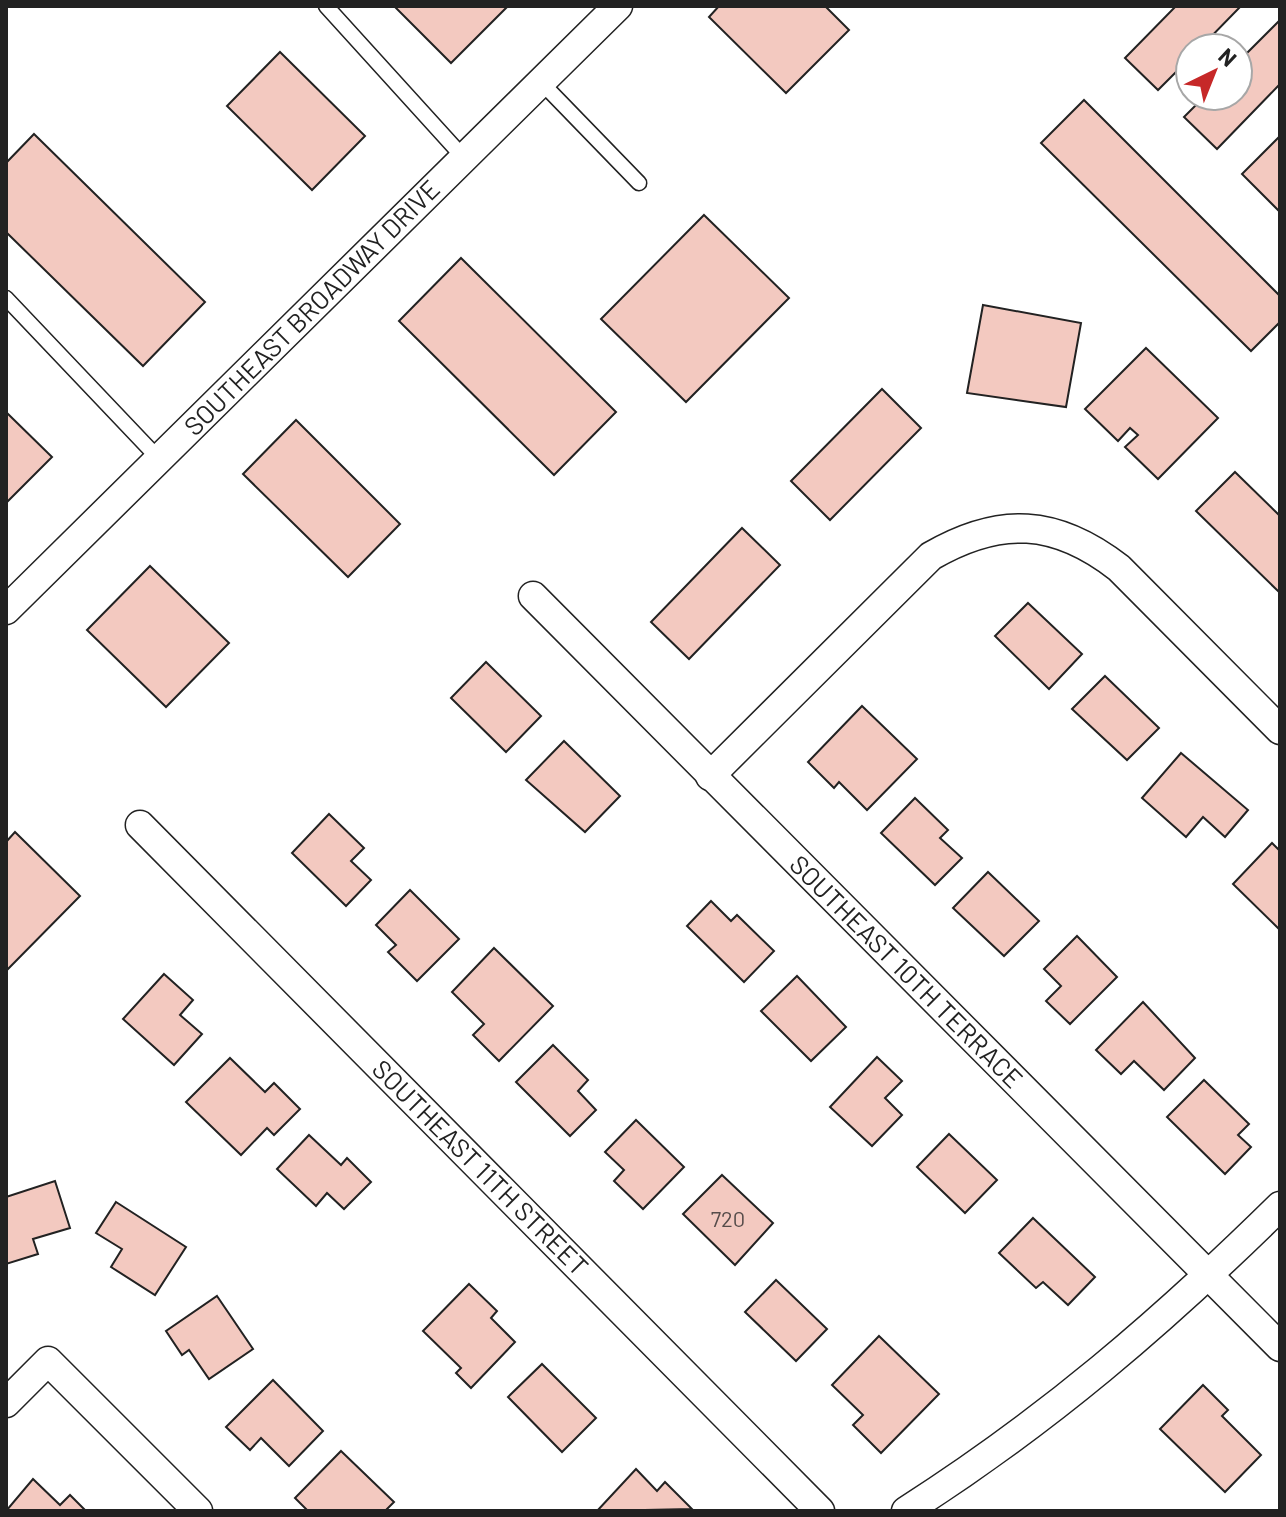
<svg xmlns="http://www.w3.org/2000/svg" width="1286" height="1517" font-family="Barlow,sans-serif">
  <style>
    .building { fill: #f3c9c0; stroke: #222; stroke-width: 2 }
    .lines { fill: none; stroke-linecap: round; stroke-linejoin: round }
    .service-casing { stroke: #222; stroke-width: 17 }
    .minor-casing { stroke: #222; stroke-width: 31 }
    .service { stroke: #fff; stroke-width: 14 }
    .minor { stroke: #fff; stroke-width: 28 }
    .labels { text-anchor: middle; stroke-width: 6; stroke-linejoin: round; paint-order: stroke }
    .number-label { font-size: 22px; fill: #564c4a }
    .street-label { font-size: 26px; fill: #222; stroke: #fff }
  </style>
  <rect width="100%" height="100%" fill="#fff"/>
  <g class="building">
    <polygon points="394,6 508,6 451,63"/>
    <polygon points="719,6 825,6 849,30 786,93 709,17"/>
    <polygon points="1176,6 1241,6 1200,48 1190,48 1190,58 1158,90 1125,58"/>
    <polygon points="1280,20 1280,84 1217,149 1184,117 1205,96 1238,96 1238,62"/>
    <polygon points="280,52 365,136 312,190 227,106"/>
    <polygon points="1084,100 1280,296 1280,322 1251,351 1041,143"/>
    <polygon points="34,134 205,302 143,366 6,232 6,163"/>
    <polygon points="1280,136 1280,212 1242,174"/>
    <polygon points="704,215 789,298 686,402 601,319"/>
    <polygon points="461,258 616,412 554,475 399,321"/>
    <polygon points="983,305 1081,323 1066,407 967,393"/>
    <polygon points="1146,348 1218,418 1158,479 1125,447 1138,435 1130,428 1118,441 1085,409"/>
    <polygon points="882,389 921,428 830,520 791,481"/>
    <polygon points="6,412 52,457 6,503"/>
    <polygon points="296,420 400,524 348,577 243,474"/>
    <polygon points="1235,472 1280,516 1280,593 1196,511"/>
    <polygon points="742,528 780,565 689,659 651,622"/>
    <polygon points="150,566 229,643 166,707 87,630"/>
    <polygon points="1028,603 1082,654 1049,689 995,636"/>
    <polygon points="486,662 541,716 506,752 451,698"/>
    <polygon points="1105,676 1159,728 1127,760 1072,709"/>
    <polygon points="862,706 917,759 867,810 839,782 834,788 808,762"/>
    <polygon points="564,741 620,796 585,832 526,780"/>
    <polygon points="1181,753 1248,810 1225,837 1203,817 1186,837 1142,798"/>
    <polygon points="915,798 948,830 940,838 962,858 935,885 881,833"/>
    <polygon points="329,814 364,848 351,861 371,880 346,906 292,853"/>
    <polygon points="15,832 80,896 6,971 6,842"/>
    <polygon points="1272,843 1280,851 1280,930 1233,884"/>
    <polygon points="988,872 1039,921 1004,956 953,908"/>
    <polygon points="410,890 459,939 417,981 388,952 396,945 376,925"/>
    <polygon points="711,901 731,921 737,915 774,951 744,982 687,926"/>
    <polygon points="1077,936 1117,977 1070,1024 1046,1001 1061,986 1044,969"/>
    <polygon points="494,948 553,1006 499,1061 473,1035 484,1024 452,992"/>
    <polygon points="164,974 193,1000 180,1015 202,1034 174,1065 123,1019"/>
    <polygon points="797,976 846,1027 811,1061 761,1011"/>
    <polygon points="1143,1002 1195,1058 1164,1090 1134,1061 1121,1074 1096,1050"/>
    <polygon points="553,1045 588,1080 578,1091 596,1110 570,1136 516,1082"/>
    <polygon points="877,1057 902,1081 885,1098 902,1115 872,1146 830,1107"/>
    <polygon points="230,1058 265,1092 274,1083 300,1109 274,1135 267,1128 241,1155 186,1102"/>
    <polygon points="1204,1080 1249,1124 1238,1135 1251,1147 1225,1174 1167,1117"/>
    <polygon points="636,1120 684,1167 643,1209 614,1181 624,1170 605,1152"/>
    <polygon points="949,1134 997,1180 965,1213 917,1167"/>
    <polygon points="309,1135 341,1165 347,1158 371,1182 344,1209 327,1193 316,1206 277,1169"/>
    <polygon points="722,1175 773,1223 735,1265 683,1214"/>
    <polygon points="55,1181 70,1228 33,1239 38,1254 6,1264 6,1197"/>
    <polygon points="116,1202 186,1247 155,1295 111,1267 122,1249 96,1233"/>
    <polygon points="1033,1218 1095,1277 1068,1305 1043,1282 1036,1288 999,1253"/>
    <polygon points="776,1280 827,1329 796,1361 745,1312"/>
    <polygon points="469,1284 497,1311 491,1318 515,1342 471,1388 456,1373 461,1368 423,1331"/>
    <polygon points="217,1296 253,1349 209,1379 189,1350 182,1355 166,1331"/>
    <polygon points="879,1336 939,1394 881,1453 853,1425 863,1415 832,1385"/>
    <polygon points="542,1364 596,1418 562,1452 508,1397"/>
    <polygon points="273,1380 323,1431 289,1466 261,1438 250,1450 226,1427"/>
    <polygon points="1203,1385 1228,1410 1222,1416 1261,1455 1225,1492 1160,1429"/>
    <polygon points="341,1451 394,1502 385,1511 308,1511 295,1498"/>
    <polygon points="636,1469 657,1491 665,1482 692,1509 597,1511"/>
    <polygon points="33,1479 60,1505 70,1495 86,1511 6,1511"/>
  </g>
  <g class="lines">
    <defs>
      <g id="service">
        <polyline points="326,6 464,158"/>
        <polyline points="541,82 639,183"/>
        <polyline points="6,298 159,459"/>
      </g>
      <g id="minor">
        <polyline points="533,596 1280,1347"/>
        <polyline points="6,610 618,6"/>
        <path d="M710 776 931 556C1000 516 1056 519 1119 568L1280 730"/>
        <polyline points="140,825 820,1511"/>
        <polyline points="6,1403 48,1361 198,1511"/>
        <path d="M906 1511C1047 1421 1161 1323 1280 1206"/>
      </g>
    </defs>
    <use href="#service" class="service-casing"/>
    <use href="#minor" class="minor-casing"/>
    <use href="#service" class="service"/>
    <use href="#minor" class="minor"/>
  </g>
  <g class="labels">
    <g class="number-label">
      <text x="728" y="1227">720</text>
    </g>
    <g class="street-label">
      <text transform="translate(312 308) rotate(-45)" y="9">SOUTHEAST BROADWAY DRIVE</text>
      <text transform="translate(906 972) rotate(45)" y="9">SOUTHEAST 10TH TERRACE</text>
      <text transform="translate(480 1168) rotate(45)" y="9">SOUTHEAST 11TH STREET</text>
    </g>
  </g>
  <rect width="1286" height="1517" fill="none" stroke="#222222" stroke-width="16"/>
  <g transform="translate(1214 72) rotate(43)"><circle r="38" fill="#ffffff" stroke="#a7a7a7" stroke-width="2"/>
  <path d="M0-6L14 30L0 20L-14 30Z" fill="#c62828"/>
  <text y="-12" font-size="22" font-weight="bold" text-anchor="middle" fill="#222222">N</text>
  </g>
</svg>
